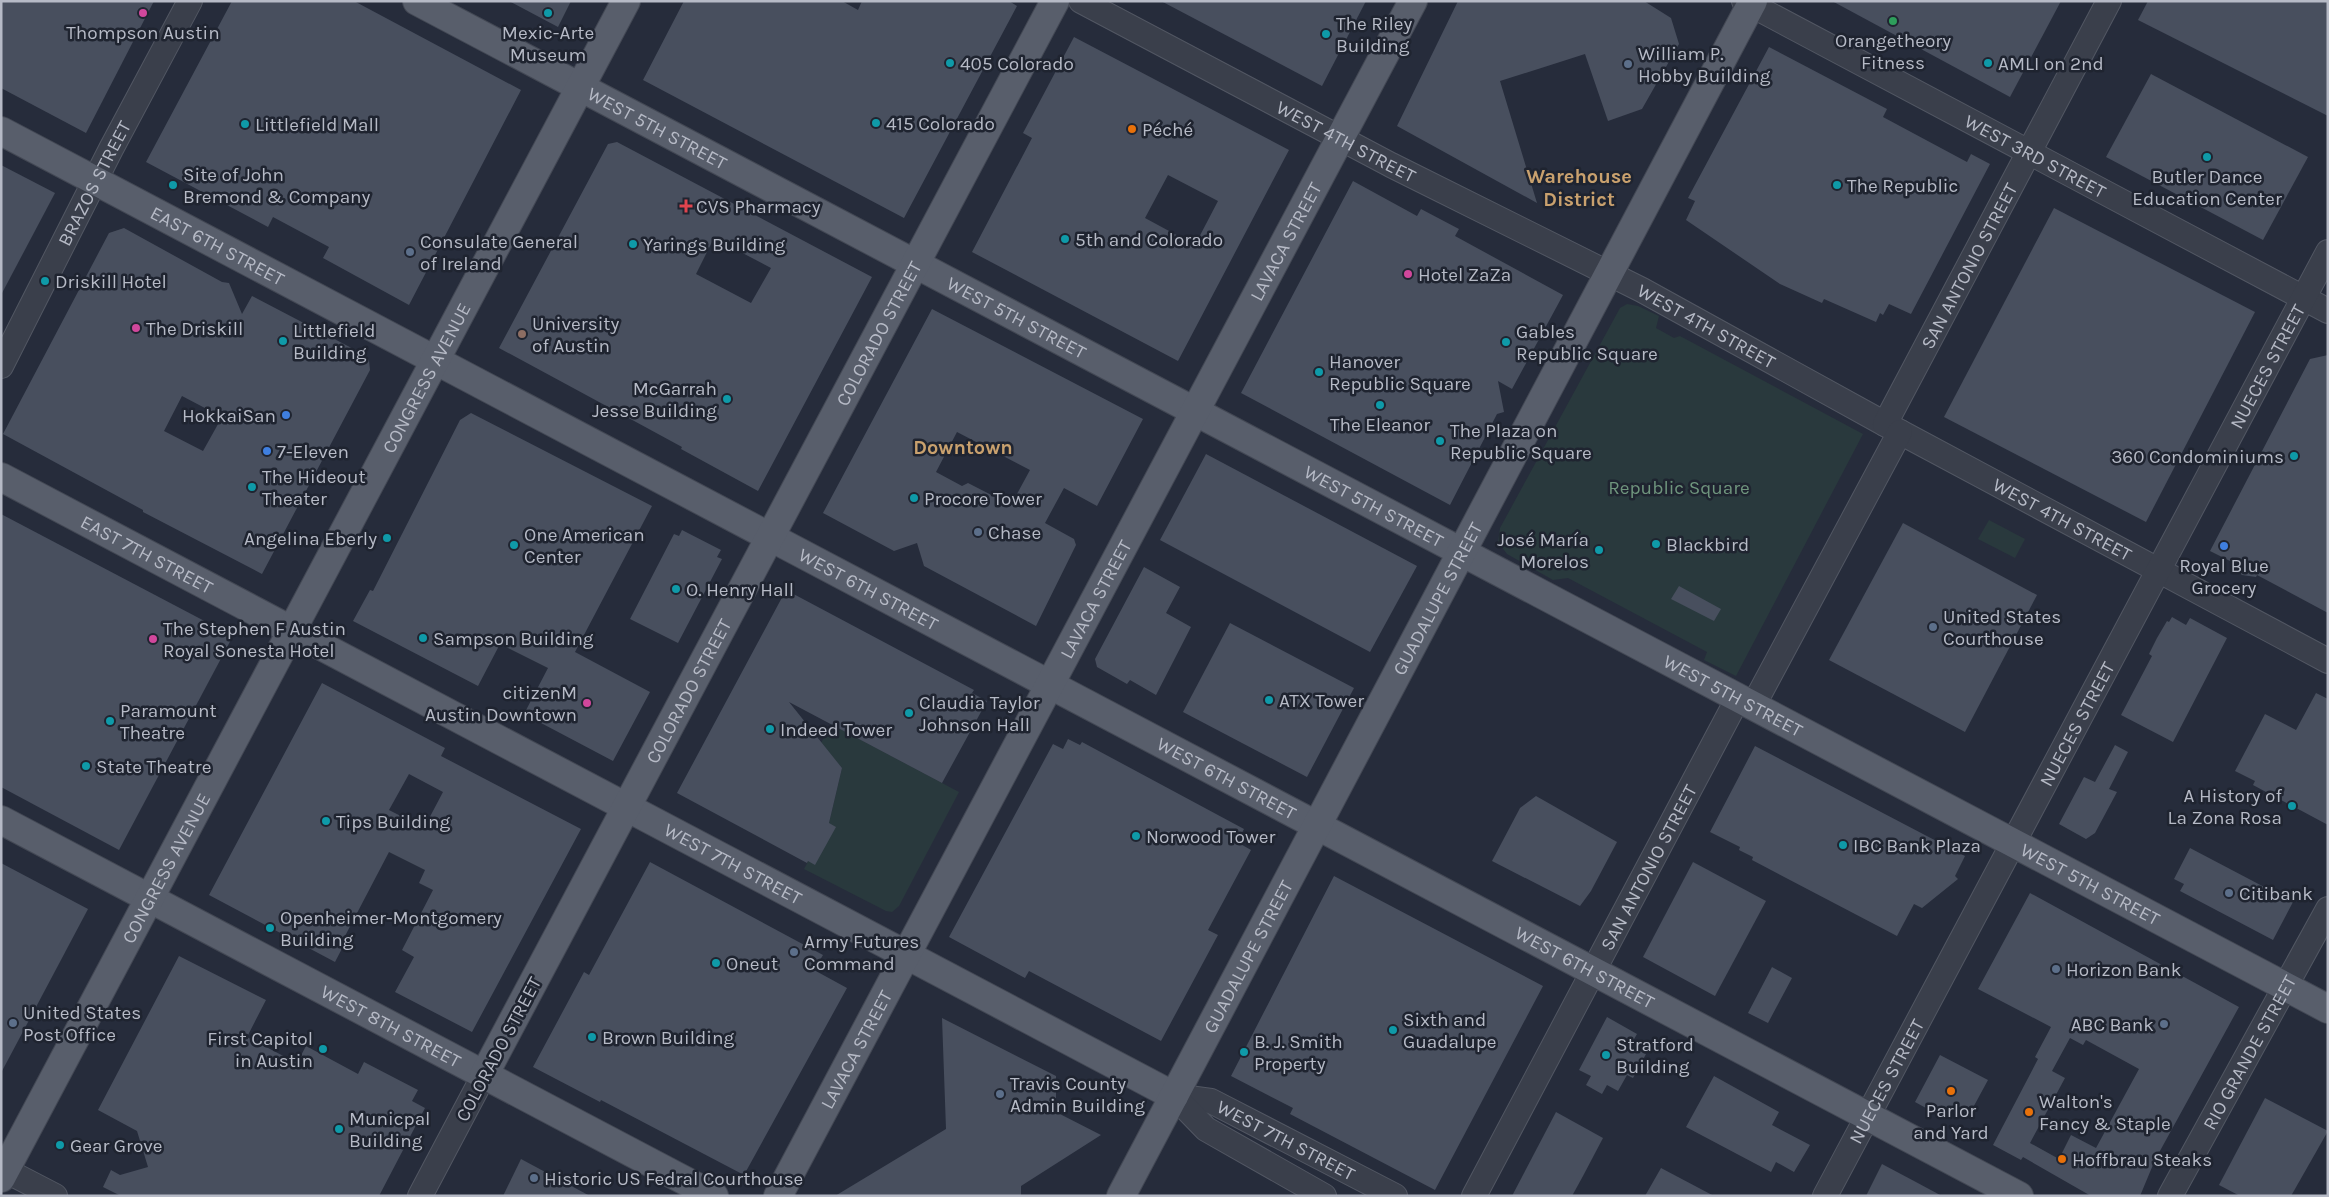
<svg xmlns="http://www.w3.org/2000/svg" width="2329" height="1197" font-family="Karla,sans-serif">
  <style>
    .green { fill: #29393d }
    .building { fill: #484f5e; fill-rule: evenodd }
    .lines { fill: none; stroke-linecap: round; stroke-linejoin: round }
    .minor-casing { stroke: #525763; stroke-width: 26 }
    .major-casing { stroke: #434854; stroke-width: 30 }
    .minor { stroke: #3a3f4b; stroke-width: 24 }
    .major { stroke: #585e6b; stroke-width: 28 }
    .hotel-dot { fill: #d1479c; stroke: #1f2430; stroke-width: 2 }
    .culture-dot { fill: #0f9aa8; stroke: #1f2430; stroke-width: 2 }
    .leisure-dot { fill: #2e9e5b; stroke: #1f2430; stroke-width: 2 }
    .service-dot { fill: #5c6f8a; stroke: #1f2430; stroke-width: 2 }
    .food-dot { fill: #e8710a; stroke: #1f2430; stroke-width: 2 }
    .health-dot { fill: #e0444e; stroke: #1f2430; stroke-width: 2 }
    .education-dot { fill: #8d6e63; stroke: #1f2430; stroke-width: 2 }
    .shop-dot { fill: #3f7fe0; stroke: #1f2430; stroke-width: 2 }
    .labels { text-anchor: middle; stroke-width: 5; stroke-linejoin: round; paint-order: stroke }
    .poi-label { font-size: 19px; fill: #b6bac6; stroke: #1f2430; text-anchor: start }
    .street-label { font-size: 19px; fill: #b6bac6; stroke: #1f2430 }
    .park-label { font-size: 19px; fill: #6f957d; stroke: #1f2430 }
    .neighbourhood-label { font-size: 20px; font-weight: bold; fill: #c9a16e; stroke: #1f2430 }
  </style>
  <rect width="100%" height="100%" fill="#262c3b"/>
  <g class="green">
    <polygon points="1627,304 1638,306 1659,316 1656,328 1674,338 1680,336 1863,434 1736,676 1704,660 1707,652 1568,578 1553,580 1507,554 1498,542 1500,528 1620,308"/>
    <polygon points="1989,520 2025,539 2015,558 1978,539"/>
    <polygon points="831,724 959,792 899,906 892,912 886,911 804,869 829,823 842,768 821,743"/>
  </g>
  <g class="building">
    <polygon points="1,1 154,1 86,133 1,88"/>
    <polygon points="232,1 354,1 521,90 409,305 323,258 329,247 273,217 268,227 146,162"/>
    <polygon points="509,1 571,1 558,27"/>
    <polygon points="684,1 842,1 858,10 862,1 1009,1 1017,6 904,218 643,80"/>
    <polygon points="1161,1 1366,1 1322,86"/>
    <polygon points="1458,1 1644,1 1671,18 1679,44 1642,109 1608,121 1585,54 1500,81 1537,203 1397,126"/>
    <polygon points="1832,1 2061,1 2010,97"/>
    <polygon points="2148,1 2328,1 2328,116 2138,20"/>
    <path d="M1074 37 1289 150 1178 361 972 252 1032 138 1023 133ZM1168 175 1218 201 1195 245 1145 218Z"/>
    <polygon points="1769,47 1887,109 1883,117 1967,162 1971,154 1990,164 1911,314 1889,304 1883,315 1880,313 1876,322 1824,299 1822,303 1780,284 1686,220 1695,201 1688,198"/>
    <polygon points="2151,74 2308,157 2263,240 2106,157"/>
    <path d="M617 142 872 277 758 491 681 449 682 447 636 422 499 348 608 144ZM714 238 771 268 751 303 696 274Z"/>
    <polygon points="1,165 55,193 1,295"/>
    <polygon points="1353,181 1417,216 1421,209 1459,229 1455,236 1563,295 1512,389 1498,381 1504,412 1497,414 1450,505 1241,393"/>
    <polygon points="2054,208 2255,312 2146,522 1944,417"/>
    <path d="M124 228 222 282 229 283 242 314 252 296 365 355 369 360 370 370 262 574 143 512V510L3 434 109 233ZM182 396 222 417 203 451 164 431Z"/>
    <path d="M932 309 1143 419 1097 506 1064 488 1045 523 1074 539 1076 545 1036 626 924 566 917 543 894 551 823 513ZM957 432 1030 470 1011 505 968 483 962 486 936 472Z"/>
    <polygon points="2328,355 2328,613 2257,575 2256,577 2242,575 2233,566 2234,563 2210,551 2310,359"/>
    <polygon points="471,413 652,506 575,652 650,692 613,761 524,714 548,668 500,644 478,686 353,621 370,590 373,591 460,420"/>
    <polygon points="1206,454 1417,566 1370,652 1160,540"/>
    <polygon points="1,514 233,636 119,850 1,787"/>
    <polygon points="1903,523 2037,595 1965,732 1829,660"/>
    <polygon points="682,530 721,550 717,557 722,559 678,643 630,619 674,534 679,536"/>
    <polygon points="1144,567 1180,587 1166,613 1191,627 1156,695 1130,680 1127,684 1097,667 1095,659"/>
    <polygon points="1679,586 1721,609 1714,621 1671,599"/>
    <polygon points="786,590 974,690 972,693 987,701 942,783 789,702 842,768 829,823 836,827 815,865 808,861 807,863 677,793"/>
    <polygon points="2172,617 2186,625 2190,618 2227,638 2173,742 2121,715 2152,656 2149,654 2157,638 2167,621 2169,622"/>
    <polygon points="1230,623 1354,688 1307,777 1183,712"/>
    <path d="M322 683 445 748 441 756 581 829 472 1032 395 992 414 957 402 950 433 890 419 883 425 870 389 852 345 936 348 937 335 962 209 895ZM409 774 443 792 424 828 389 810Z"/>
    <polygon points="2316,693 2328,699 2328,825 2253,785 2255,781 2235,771 2265,714 2296,730"/>
    <polygon points="1068,739 1080,745 1082,742 1244,829 1237,842 1251,850 1208,930 1218,935 1161,1041 1029,971 1025,978 949,937 1053,744 1063,749"/>
    <polygon points="2115,745 2128,752 2109,789 2117,792 2095,833 2086,839 2059,824 2084,777 2095,782"/>
    <polygon points="1755,746 1965,856 1955,876 1958,879 1922,908 1914,904 1897,936 1752,860 1753,857 1739,850 1740,847 1710,832"/>
    <polygon points="1536,796 1617,842 1591,891 1580,906 1492,861 1520,808"/>
    <polygon points="2190,848 2293,902 2273,940 2180,891 2184,884 2174,879"/>
    <polygon points="650,862 823,955 814,970 847,988 744,1175 601,1100 600,1102 533,1067 584,972 589,975"/>
    <polygon points="1693,862 1766,901 1715,996 1643,957"/>
    <polygon points="1,863 88,909 1,1073"/>
    <polygon points="1334,876 1543,986 1435,1190 1290,1114 1293,1108 1231,1076"/>
    <path d="M2030 893 2239 1007 2155 1160 2140 1196H2091L2023 1157 2021 1160 1993 1145 2038 1059 2035 1057 2051 1027 1978 989ZM2070 1038 2083 1045 2086 1040 2139 1069 2096 1148 2071 1135 2059 1159 2030 1143 2065 1078 2052 1071Z"/>
    <polygon points="179,956 266,1000 247,1037 297,1063 306,1046 358,1074 364,1062 418,1090 412,1101 425,1108 379,1196 121,1196 103,1187 111,1170 120,1175 148,1167 137,1131 98,1110"/>
    <polygon points="1772,967 1792,978 1768,1023 1748,1013"/>
    <polygon points="1607,1017 1637,1034 1630,1046 1646,1054 1633,1078 1627,1075 1618,1091 1607,1085 1602,1094 1586,1085 1591,1076 1579,1070"/>
    <polygon points="942,1018 1056,1076 1056,1112 1101,1135 1021,1186 1021,1196 835,1196 946,1129"/>
    <polygon points="1940,1055 1988,1080 1969,1115 1953,1106 1946,1119 1915,1102"/>
    <polygon points="1714,1076 1779,1112 1772,1125 1810,1145 1794,1172 1776,1162 1771,1172 1686,1127"/>
    <polygon points="2265,1098 2328,1131 2291,1196 2240,1196 2219,1185"/>
    <polygon points="1556,1112 1603,1138 1583,1176 1572,1196 1512,1196"/>
    <polygon points="521,1159 590,1196 503,1196"/>
    <polygon points="1882,1164 1914,1181 1942,1196 1866,1196"/>
    <polygon points="1661,1168 1714,1196 1645,1196"/>
  </g>
  <g class="lines">
    <defs>
      <g id="minor">
        <path id="s1" d="M1081 1 1391 165 1642 290 1885 424 2328 661"/>
        <path id="s2" d="M1744 1 2328 311"/>
        <path id="s3" d="M1 366 111 149 190 1"/>
        <path id="s4" d="M1885 424 2109 1"/>
        <polyline points="1753,706 1900,432"/>
        <path id="s5" d="M1174 1096 1211 1101 1395 1196"/>
        <polyline points="1174,1096 1206,1129 1324,1196"/>
        <polyline points="1,1168 55,1196"/>
        <polyline points="420,1196 484,1075"/>
        <path id="s6" d="M1474 1196 1738 698"/>
        <path id="s7" d="M1825 1196 2328 252"/>
        <path id="s8" d="M2170 1196 2328 909"/>
      </g>
      <g id="major">
        <path id="s9" d="M417 1 2328 1009"/>
        <path id="s10" d="M1 131 2019 1196"/>
        <path id="s11" d="M1 477 1174 1096"/>
        <path id="s12" d="M1 820 714 1196"/>
        <path id="s13" d="M484 1075 1055 1"/>
        <path id="s14" d="M1 1178 626 1"/>
        <path id="s15" d="M778 1196 1413 1"/>
        <path id="s16" d="M1121 1196 1753 1"/>
      </g>
    </defs>
    <use href="#minor" class="minor-casing"/>
    <use href="#major" class="major-casing"/>
    <use href="#minor" class="minor"/>
    <use href="#major" class="major"/>
  </g>
  <g class="hotel-dot">
    <circle cx="143" cy="13" r="5"/>
    <circle cx="1408" cy="274" r="5"/>
    <circle cx="136" cy="328" r="5"/>
    <circle cx="153" cy="639" r="5"/>
    <circle cx="587" cy="703" r="5"/>
  </g>
  <g class="culture-dot">
    <circle cx="548" cy="13" r="5"/>
    <circle cx="1326" cy="34" r="5"/>
    <circle cx="950" cy="63" r="5"/>
    <circle cx="1988" cy="63" r="5"/>
    <circle cx="876" cy="123" r="5"/>
    <circle cx="245" cy="124" r="5"/>
    <circle cx="2207" cy="157" r="5"/>
    <circle cx="173" cy="185" r="5"/>
    <circle cx="1837" cy="185" r="5"/>
    <circle cx="1065" cy="239" r="5"/>
    <circle cx="633" cy="244" r="5"/>
    <circle cx="45" cy="281" r="5"/>
    <circle cx="283" cy="341" r="5"/>
    <circle cx="1506" cy="342" r="5"/>
    <circle cx="1319" cy="372" r="5"/>
    <circle cx="727" cy="399" r="5"/>
    <circle cx="1380" cy="405" r="5"/>
    <circle cx="1440" cy="441" r="5"/>
    <circle cx="2294" cy="456" r="5"/>
    <circle cx="252" cy="487" r="5"/>
    <circle cx="914" cy="498" r="5"/>
    <circle cx="387" cy="538" r="5"/>
    <circle cx="1656" cy="544" r="5"/>
    <circle cx="514" cy="545" r="5"/>
    <circle cx="1599" cy="550" r="5"/>
    <circle cx="676" cy="589" r="5"/>
    <circle cx="423" cy="638" r="5"/>
    <circle cx="1269" cy="700" r="5"/>
    <circle cx="909" cy="713" r="5"/>
    <circle cx="110" cy="721" r="5"/>
    <circle cx="770" cy="729" r="5"/>
    <circle cx="86" cy="766" r="5"/>
    <circle cx="2292" cy="806" r="5"/>
    <circle cx="326" cy="821" r="5"/>
    <circle cx="1136" cy="836" r="5"/>
    <circle cx="1843" cy="845" r="5"/>
    <circle cx="270" cy="928" r="5"/>
    <circle cx="716" cy="963" r="5"/>
    <circle cx="1393" cy="1030" r="5"/>
    <circle cx="592" cy="1037" r="5"/>
    <circle cx="323" cy="1049" r="5"/>
    <circle cx="1244" cy="1052" r="5"/>
    <circle cx="1606" cy="1055" r="5"/>
    <circle cx="339" cy="1129" r="5"/>
    <circle cx="60" cy="1145" r="5"/>
  </g>
  <circle class="leisure-dot" cx="1893" cy="21" r="5"/>
  <g class="service-dot">
    <circle cx="1628" cy="64" r="5"/>
    <circle cx="410" cy="252" r="5"/>
    <circle cx="978" cy="532" r="5"/>
    <circle cx="1933" cy="627" r="5"/>
    <circle cx="2229" cy="893" r="5"/>
    <circle cx="794" cy="952" r="5"/>
    <circle cx="2056" cy="969" r="5"/>
    <circle cx="13" cy="1023" r="5"/>
    <circle cx="2164" cy="1024" r="5"/>
    <circle cx="1000" cy="1094" r="5"/>
    <circle cx="534" cy="1178" r="5"/>
  </g>
  <g class="food-dot">
    <circle cx="1132" cy="129" r="5"/>
    <circle cx="1951" cy="1091" r="5"/>
    <circle cx="2029" cy="1112" r="5"/>
    <circle cx="2062" cy="1159" r="5"/>
  </g>
  <path class="health-dot" d="M683.5 198.5h5v5h5v5h-5v5h-5v-5h-5v-5h5z"/>
  <circle class="education-dot" cx="522" cy="334" r="5"/>
  <g class="shop-dot">
    <circle cx="286" cy="415" r="5"/>
    <circle cx="267" cy="451" r="5"/>
    <circle cx="2224" cy="546" r="5"/>
  </g>
  <g class="labels">
    <g class="poi-label">
      <text x="1336" y="30">The Riley<tspan x="1336" dy="22">Building</tspan></text>
      <text x="143" y="39" text-anchor="middle">Thompson Austin</text>
      <text x="548" y="39" text-anchor="middle">Mexic-Arte<tspan x="548" dy="22">Museum</tspan></text>
      <text x="1893" y="47" text-anchor="middle">Orangetheory<tspan x="1893" dy="22">Fitness</tspan></text>
      <text x="1638" y="60">William P.<tspan x="1638" dy="22">Hobby Building</tspan></text>
      <text x="960" y="70">405 Colorado</text>
      <text x="1998" y="70">AMLI on 2nd</text>
      <text x="886" y="130">415 Colorado</text>
      <text x="255" y="131">Littlefield Mall</text>
      <text x="1142" y="136">Péché</text>
      <text x="183" y="181">Site of John<tspan x="183" dy="22">Bremond &amp; Company</tspan></text>
      <text x="2207" y="183" text-anchor="middle">Butler Dance<tspan x="2207" dy="22">Education Center</tspan></text>
      <text x="1847" y="192">The Republic</text>
      <text x="696" y="213">CVS Pharmacy</text>
      <text x="1075" y="246">5th and Colorado</text>
      <text x="420" y="248">Consulate General<tspan x="420" dy="22">of Ireland</tspan></text>
      <text x="643" y="251">Yarings Building</text>
      <text x="1418" y="281">Hotel ZaZa</text>
      <text x="55" y="288">Driskill Hotel</text>
      <text x="532" y="330">University<tspan x="532" dy="22">of Austin</tspan></text>
      <text x="146" y="335">The Driskill</text>
      <text x="293" y="337">Littlefield<tspan x="293" dy="22">Building</tspan></text>
      <text x="1516" y="338">Gables<tspan x="1516" dy="22">Republic Square</tspan></text>
      <text x="1329" y="368">Hanover<tspan x="1329" dy="22">Republic Square</tspan></text>
      <text x="717" y="395" text-anchor="end">McGarrah<tspan x="717" dy="22">Jesse Building</tspan></text>
      <text x="276" y="422" text-anchor="end">HokkaiSan</text>
      <text x="1380" y="431" text-anchor="middle">The Eleanor</text>
      <text x="1450" y="437">The Plaza on<tspan x="1450" dy="22">Republic Square</tspan></text>
      <text x="277" y="458">7-Eleven</text>
      <text x="2284" y="463" text-anchor="end">360 Condominiums</text>
      <text x="262" y="483">The Hideout<tspan x="262" dy="22">Theater</tspan></text>
      <text x="924" y="505">Procore Tower</text>
      <text x="988" y="539">Chase</text>
      <text x="524" y="541">One American<tspan x="524" dy="22">Center</tspan></text>
      <text x="377" y="545" text-anchor="end">Angelina Eberly</text>
      <text x="1589" y="546" text-anchor="end">José María<tspan x="1589" dy="22">Morelos</tspan></text>
      <text x="1666" y="551">Blackbird</text>
      <text x="2224" y="572" text-anchor="middle">Royal Blue<tspan x="2224" dy="22">Grocery</tspan></text>
      <text x="686" y="596">O. Henry Hall</text>
      <text x="1943" y="623">United States<tspan x="1943" dy="22">Courthouse</tspan></text>
      <text x="163" y="635">The Stephen F Austin<tspan x="163" dy="22">Royal Sonesta Hotel</tspan></text>
      <text x="433" y="645">Sampson Building</text>
      <text x="577" y="699" text-anchor="end">citizenM<tspan x="577" dy="22">Austin Downtown</tspan></text>
      <text x="1279" y="707">ATX Tower</text>
      <text x="919" y="709">Claudia Taylor<tspan x="919" dy="22">Johnson Hall</tspan></text>
      <text x="120" y="717">Paramount<tspan x="120" dy="22">Theatre</tspan></text>
      <text x="780" y="736">Indeed Tower</text>
      <text x="96" y="773">State Theatre</text>
      <text x="2282" y="802" text-anchor="end">A History of<tspan x="2282" dy="22">La Zona Rosa</tspan></text>
      <text x="336" y="828">Tips Building</text>
      <text x="1146" y="843">Norwood Tower</text>
      <text x="1853" y="852">IBC Bank Plaza</text>
      <text x="2239" y="900">Citibank</text>
      <text x="280" y="924">Openheimer-Montgomery<tspan x="280" dy="22">Building</tspan></text>
      <text x="804" y="948">Army Futures<tspan x="804" dy="22">Command</tspan></text>
      <text x="726" y="970">Oneut</text>
      <text x="2066" y="976">Horizon Bank</text>
      <text x="23" y="1019">United States<tspan x="23" dy="22">Post Office</tspan></text>
      <text x="1403" y="1026">Sixth and<tspan x="1403" dy="22">Guadalupe</tspan></text>
      <text x="2154" y="1031" text-anchor="end">ABC Bank</text>
      <text x="602" y="1044">Brown Building</text>
      <text x="313" y="1045" text-anchor="end">First Capitol<tspan x="313" dy="22">in Austin</tspan></text>
      <text x="1254" y="1048">B. J. Smith<tspan x="1254" dy="22">Property</tspan></text>
      <text x="1616" y="1051">Stratford<tspan x="1616" dy="22">Building</tspan></text>
      <text x="1010" y="1090">Travis County<tspan x="1010" dy="22">Admin Building</tspan></text>
      <text x="2039" y="1108">Walton's<tspan x="2039" dy="22">Fancy &amp; Staple</tspan></text>
      <text x="1951" y="1117" text-anchor="middle">Parlor<tspan x="1951" dy="22">and Yard</tspan></text>
      <text x="349" y="1125">Municpal<tspan x="349" dy="22">Building</tspan></text>
      <text x="70" y="1152">Gear Grove</text>
      <text x="2072" y="1166">Hoffbrau Steaks</text>
      <text x="544" y="1185">Historic US Fedral Courthouse</text>
    </g>
    <g class="street-label">
      <text dy="7" stroke="none"><textPath href="#s9" startOffset="272">WEST 5TH STREET</textPath></text>
      <text dy="7" stroke="none"><textPath href="#s1" startOffset="300">WEST 4TH STREET</textPath></text>
      <text dy="7" stroke="none"><textPath href="#s2" startOffset="330">WEST 3RD STREET</textPath></text>
      <text dy="7" stroke="none"><textPath href="#s3" startOffset="205">BRAZOS STREET</textPath></text>
      <text dy="7" stroke="none"><textPath href="#s15" startOffset="1081">LAVACA STREET</textPath></text>
      <text dy="7" stroke="none"><textPath href="#s10" startOffset="245">EAST 6TH STREET</textPath></text>
      <text dy="7" stroke="none"><textPath href="#s4" startOffset="179">SAN ANTONIO STREET</textPath></text>
      <text dy="7" stroke="none"><textPath href="#s9" startOffset="678">WEST 5TH STREET</textPath></text>
      <text dy="7" stroke="none"><textPath href="#s1" startOffset="705">WEST 4TH STREET</textPath></text>
      <text dy="7" stroke="none"><textPath href="#s13" startOffset="840">COLORADO STREET</textPath></text>
      <text dy="7" stroke="none"><textPath href="#s7" startOffset="940">NUECES STREET</textPath></text>
      <text dy="7" stroke="none"><textPath href="#s14" startOffset="906">CONGRESS AVENUE</textPath></text>
      <text dy="7" stroke="none"><textPath href="#s9" startOffset="1082">WEST 5TH STREET</textPath></text>
      <text dy="7" stroke="none"><textPath href="#s1" startOffset="1110">WEST 4TH STREET</textPath></text>
      <text dy="7" stroke="none"><textPath href="#s11" startOffset="165">EAST 7TH STREET</textPath></text>
      <text dy="7" stroke="none"><textPath href="#s10" startOffset="981">WEST 6TH STREET</textPath></text>
      <text dy="7" stroke="none"><textPath href="#s15" startOffset="676">LAVACA STREET</textPath></text>
      <text dy="7" stroke="none"><textPath href="#s16" startOffset="676">GUADALUPE STREET</textPath></text>
      <text dy="7" stroke="none"><textPath href="#s13" startOffset="435">COLORADO STREET</textPath></text>
      <text dy="7" stroke="none"><textPath href="#s9" startOffset="1488">WEST 5TH STREET</textPath></text>
      <text dy="7" stroke="none"><textPath href="#s7" startOffset="535">NUECES STREET</textPath></text>
      <text dy="7" stroke="none"><textPath href="#s10" startOffset="1386">WEST 6TH STREET</textPath></text>
      <text dy="7" stroke="none"><textPath href="#s11" startOffset="828">WEST 7TH STREET</textPath></text>
      <text dy="7" stroke="none"><textPath href="#s14" startOffset="351">CONGRESS AVENUE</textPath></text>
      <text dy="7" stroke="none"><textPath href="#s6" startOffset="372">SAN ANTONIO STREET</textPath></text>
      <text dy="7" stroke="none"><textPath href="#s9" startOffset="1892">WEST 5TH STREET</textPath></text>
      <text dy="7" stroke="none"><textPath href="#s16" startOffset="271">GUADALUPE STREET</textPath></text>
      <text dy="7" stroke="none"><textPath href="#s10" startOffset="1791">WEST 6TH STREET</textPath></text>
      <text dy="7" stroke="none"><textPath href="#s12" startOffset="441">WEST 8TH STREET</textPath></text>
      <text transform="translate(498 1049) rotate(-62)" y="7">COLORADO STREET</text>
      <text dy="7" stroke="none"><textPath href="#s15" startOffset="166">LAVACA STREET</textPath></text>
      <text dy="7" stroke="none"><textPath href="#s8" startOffset="164">RIO GRANDE STREET</textPath></text>
      <text dy="7" stroke="none"><textPath href="#s7" startOffset="130">NUECES STREET</textPath></text>
      <text dy="7" stroke="none"><textPath href="#s5" startOffset="122">WEST 7TH STREET</textPath></text>
    </g>
    <g class="park-label">
      <text x="1679" y="494">Republic Square</text>
    </g>
    <g class="neighbourhood-label">
      <text x="1579" y="183">Warehouse<tspan x="1579" dy="23">District</tspan></text>
      <text x="963" y="454">Downtown</text>
    </g>
  </g>
  <rect width="2329" height="1197" fill="none" stroke="#b6bac6" stroke-width="5"/>
</svg>
